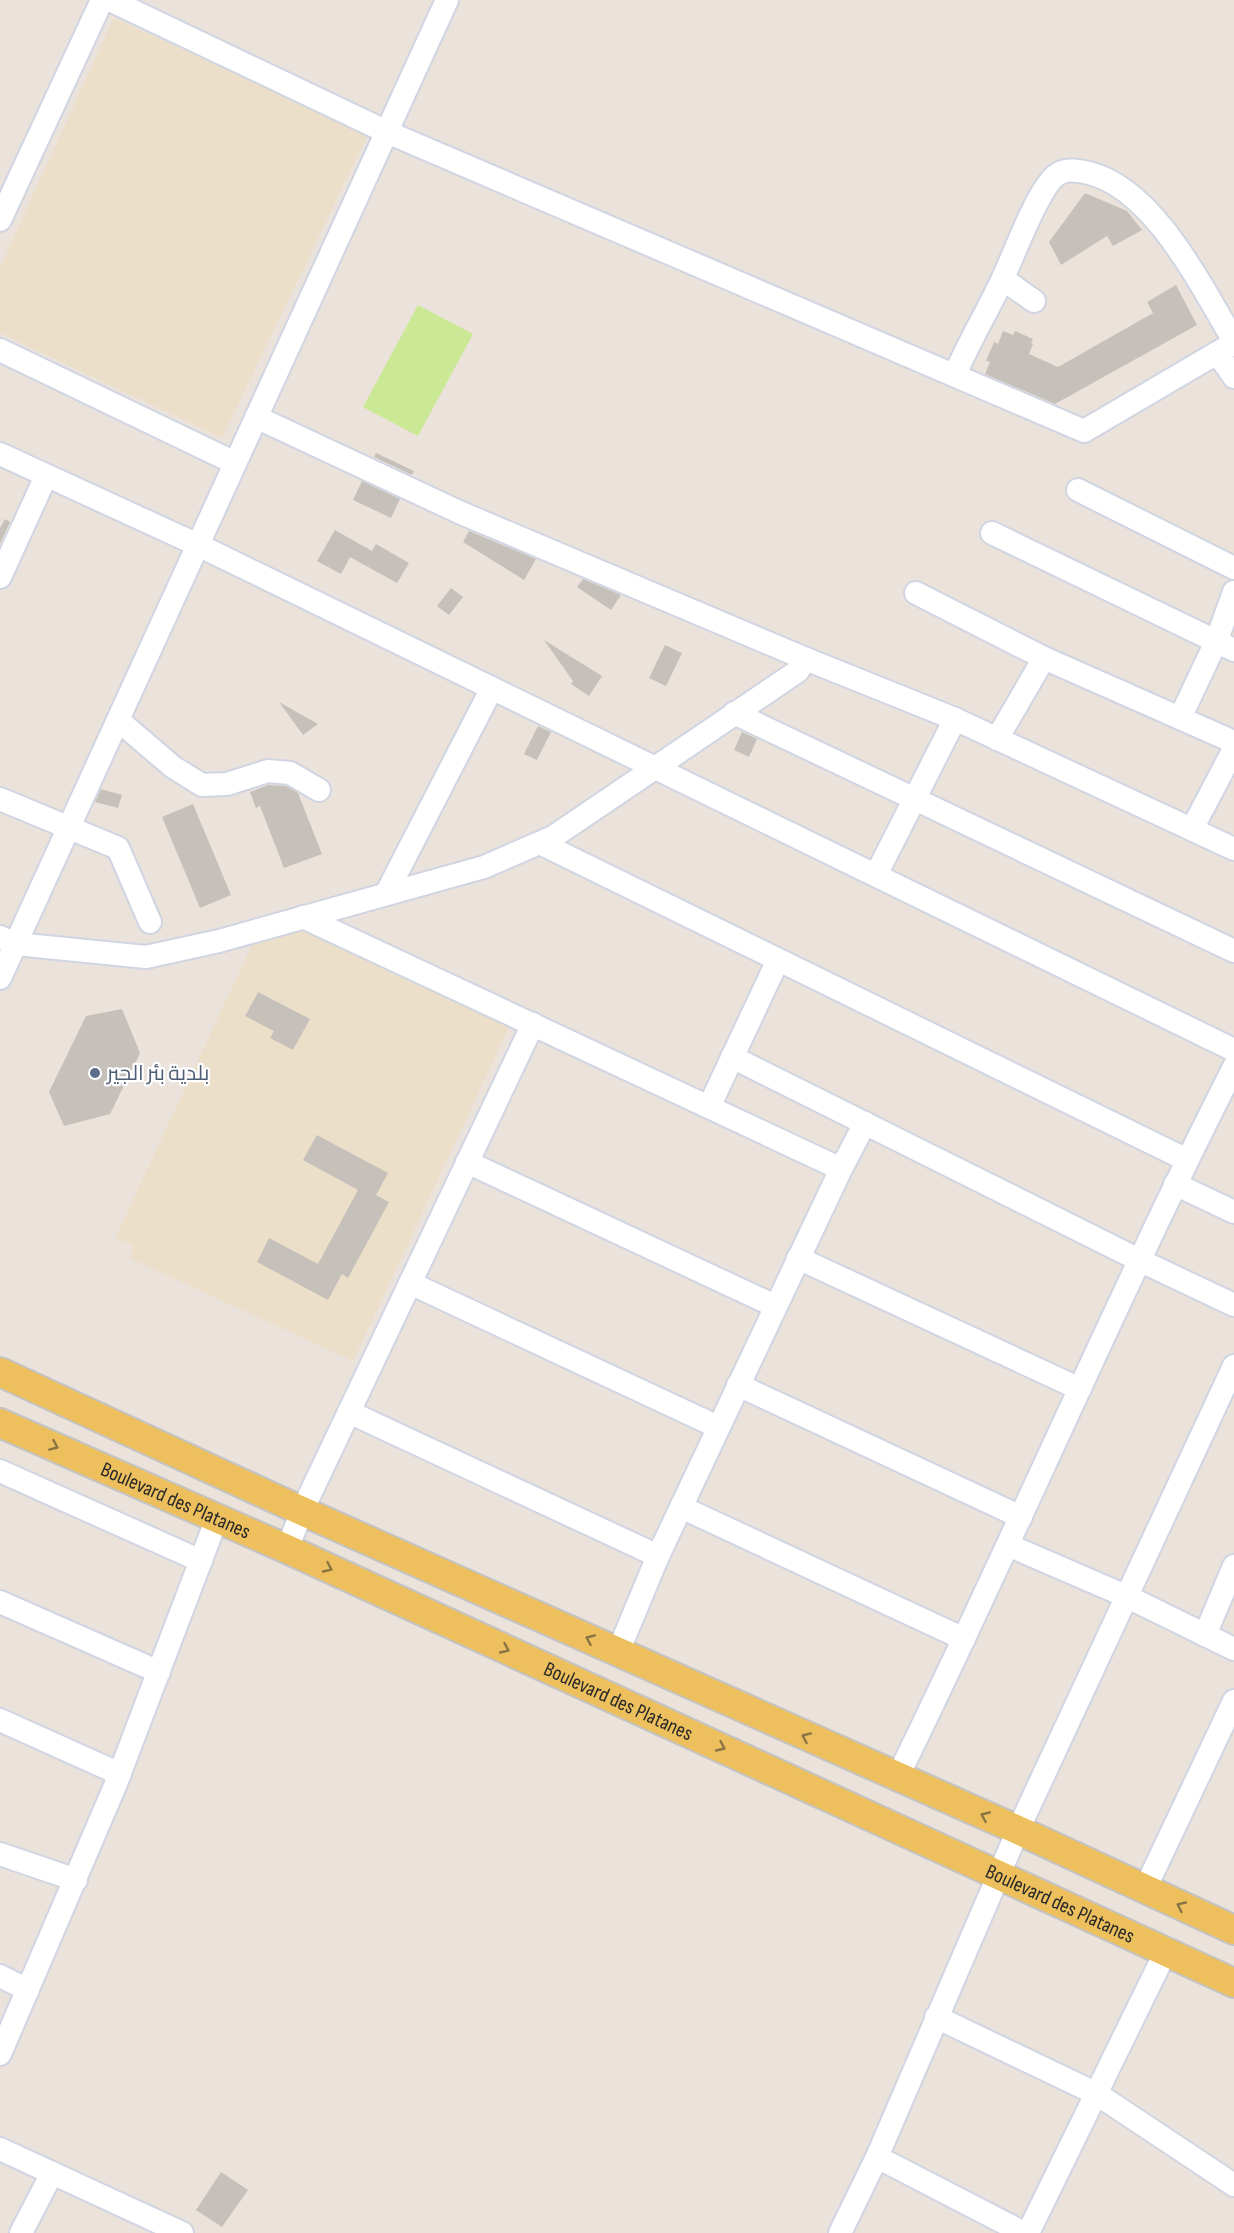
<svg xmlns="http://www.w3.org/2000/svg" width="1234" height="2233" font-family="'Sofia Sans Condensed',Cairo,sans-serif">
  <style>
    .education { fill: #ecdfca }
    .pitch { fill: #cbe894 }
    .building { fill: #c6c0ba }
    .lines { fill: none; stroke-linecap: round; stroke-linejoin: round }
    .minor-casing { stroke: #d0d5e2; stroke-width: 26 }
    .major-casing { stroke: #c3c3c3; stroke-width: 32 }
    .minor { stroke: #fff; stroke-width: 22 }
    .major { stroke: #edc05d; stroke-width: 28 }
    .oneway { stroke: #8b7443 }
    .service-dot { fill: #5c6f8a; stroke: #fff; stroke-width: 2 }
    .labels { text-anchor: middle; stroke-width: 4.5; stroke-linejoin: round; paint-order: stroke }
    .service-label { font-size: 21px; fill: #4e5e75; stroke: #fff; text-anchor: start }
    .street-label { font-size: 21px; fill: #292929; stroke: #fff }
  </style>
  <rect width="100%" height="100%" fill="#ebe3db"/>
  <g class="education">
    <polygon points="114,18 368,134 222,438 0,333 0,267"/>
    <polygon points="302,924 512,1021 353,1361 129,1258 134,1246 115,1238 255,938"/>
  </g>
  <polygon class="pitch" points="418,305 473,334 418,436 363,407"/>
  <g class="building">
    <polygon points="1085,193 1127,211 1142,230 1113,246 1107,236 1061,265 1049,242"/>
    <polygon points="1176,285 1197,325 1055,404 985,374 990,362 986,361 994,342 998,344 1003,331 1013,335 1015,331 1033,339 1031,343 1033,344 1029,354 1058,367 1153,313 1147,302"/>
    <polygon points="376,453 414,471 412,475 374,457"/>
    <polygon points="362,481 400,499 391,518 353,500"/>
    <polygon points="5,519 10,522 0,544 0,528"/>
    <polygon points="335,530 372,551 376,544 409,563 397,583 350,557 341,574 317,561"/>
    <polygon points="469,531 536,559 524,580 463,542"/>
    <polygon points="583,579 621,595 611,610 577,587"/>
    <polygon points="451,588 463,597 449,615 437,606"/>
    <polygon points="544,640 602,676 589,696 571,684 573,681"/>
    <polygon points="665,645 682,653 666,686 649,678"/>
    <polygon points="279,702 318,724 303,735"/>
    <polygon points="538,726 551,732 537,760 524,754"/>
    <polygon points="742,732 757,739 749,757 734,750"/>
    <polygon points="268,785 286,786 298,793 322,854 284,868 260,806 256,808 250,792"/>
    <polygon points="101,789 122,795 118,808 95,802"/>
    <polygon points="193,804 231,895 200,908 162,817"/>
    <polygon points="258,992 310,1019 293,1050 270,1038 274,1031 245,1016"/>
    <polygon points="122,1009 140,1053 110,1114 64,1126 49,1092 86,1016"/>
    <polygon points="317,1135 388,1173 376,1195 389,1202 348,1278 342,1274 328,1300 257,1262 269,1238 318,1264 358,1190 303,1160"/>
    <polygon points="221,2172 248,2190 222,2227 196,2210"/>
  </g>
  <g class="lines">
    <defs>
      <g id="minor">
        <polyline points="110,0 387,132 1084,431 1234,343"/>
        <polyline points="0,220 102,0"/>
        <polyline points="1003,279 1034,301"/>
        <polyline points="0,350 235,463"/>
        <polyline points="1217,353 1234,377"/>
        <path d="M955 375C969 341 988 311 1003 278 1014 255 1039 185 1058 174 1067 168 1080 171 1089 173 1154 189 1201 286 1234 341"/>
        <polyline points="256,417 459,512 806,659 955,719 1234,849"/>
        <polyline points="0,454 198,545 1234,1050"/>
        <polyline points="1078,490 1234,568"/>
        <polyline points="992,533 1234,650"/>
        <polyline points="0,577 46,476"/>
        <polyline points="916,593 1044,658 1234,742"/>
        <polyline points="734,713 1234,951"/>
        <polyline points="1180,718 1216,642 1234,592"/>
        <polyline points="118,720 173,767 202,785 227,784 268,771 290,773 319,790"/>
        <polyline points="997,739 1044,658"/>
        <polyline points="0,799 118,848 150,922"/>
        <polyline points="1192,829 1234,749"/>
        <polyline points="540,843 1187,1160"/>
        <polyline points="876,875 955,719"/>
        <polyline points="386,894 492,688"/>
        <polyline points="303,917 841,1169"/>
        <polyline points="0,937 16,944 146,957 219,941 484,867 553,837 798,671 806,659"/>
        <polyline points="0,978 447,0"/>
        <polyline points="732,1057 1139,1260 1234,1305"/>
        <polyline points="709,1107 778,960"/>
        <polyline points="467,1162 775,1306"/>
        <polyline points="1175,1184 1234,1212"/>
        <polyline points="798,1258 1080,1389"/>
        <polyline points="410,1283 718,1427"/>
        <polyline points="738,1385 1021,1517"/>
        <polyline points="349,1412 658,1556"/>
        <polyline points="0,1471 201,1561"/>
        <polyline points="681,1507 964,1639"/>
        <polyline points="1008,1545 1128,1597 1234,1649"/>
        <polyline points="287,1549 302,1511 533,1024"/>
        <polyline points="0,1602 159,1672"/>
        <polyline points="1205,1635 1234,1566"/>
        <polyline points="618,1652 658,1556 841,1169 865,1123"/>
        <polyline points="0,1720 120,1774"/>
        <path d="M897 1778C1013 1542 1115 1301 1234 1067"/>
        <polyline points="0,1854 76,1880"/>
        <polyline points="1145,1889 1234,1701"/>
        <polyline points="0,1976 28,1990"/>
        <polyline points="936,2017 1097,2094 1234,2185"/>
        <polyline points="0,2054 115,1786 217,1518"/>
        <polyline points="0,2149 182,2233"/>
        <polyline points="877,2157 1024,2233"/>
        <polyline points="21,2233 52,2173"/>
        <polyline points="840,2233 877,2157 1018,1830 1234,1366"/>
        <polyline points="1028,2233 1166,1951"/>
      </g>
      <g id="major">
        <polyline points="0,1372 302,1511 1018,1830 1234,1930"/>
        <path id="s1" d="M0 1423 287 1549 1234 1983"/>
      </g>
    </defs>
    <use href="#minor" class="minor-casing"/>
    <use href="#major" class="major-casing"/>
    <use href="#minor" class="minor"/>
    <use href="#major" class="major"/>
  </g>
  <defs><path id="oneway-chevron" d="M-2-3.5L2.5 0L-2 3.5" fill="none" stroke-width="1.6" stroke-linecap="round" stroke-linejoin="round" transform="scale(1.5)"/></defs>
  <g class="oneway">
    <use href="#oneway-chevron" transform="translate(54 1446) rotate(24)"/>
    <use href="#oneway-chevron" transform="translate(328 1568) rotate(25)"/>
    <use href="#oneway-chevron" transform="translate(590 1639) rotate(-156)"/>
    <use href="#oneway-chevron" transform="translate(505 1649) rotate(25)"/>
    <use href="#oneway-chevron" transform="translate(806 1737) rotate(-156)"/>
    <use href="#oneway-chevron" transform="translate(721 1747) rotate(25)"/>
    <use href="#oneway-chevron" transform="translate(985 1816) rotate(-157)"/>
    <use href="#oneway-chevron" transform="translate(1181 1906) rotate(-155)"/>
  </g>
  <circle class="service-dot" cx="95" cy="1073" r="6"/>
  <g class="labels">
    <g class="service-label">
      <text x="107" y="1080">بلدية بئر الجير</text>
    </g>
    <g class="street-label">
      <text dy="7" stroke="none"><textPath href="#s1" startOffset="192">Boulevard des Platanes</textPath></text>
      <text dy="7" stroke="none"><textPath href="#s1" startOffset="678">Boulevard des Platanes</textPath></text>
      <text dy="7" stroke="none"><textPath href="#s1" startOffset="1164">Boulevard des Platanes</textPath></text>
    </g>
  </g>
</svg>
